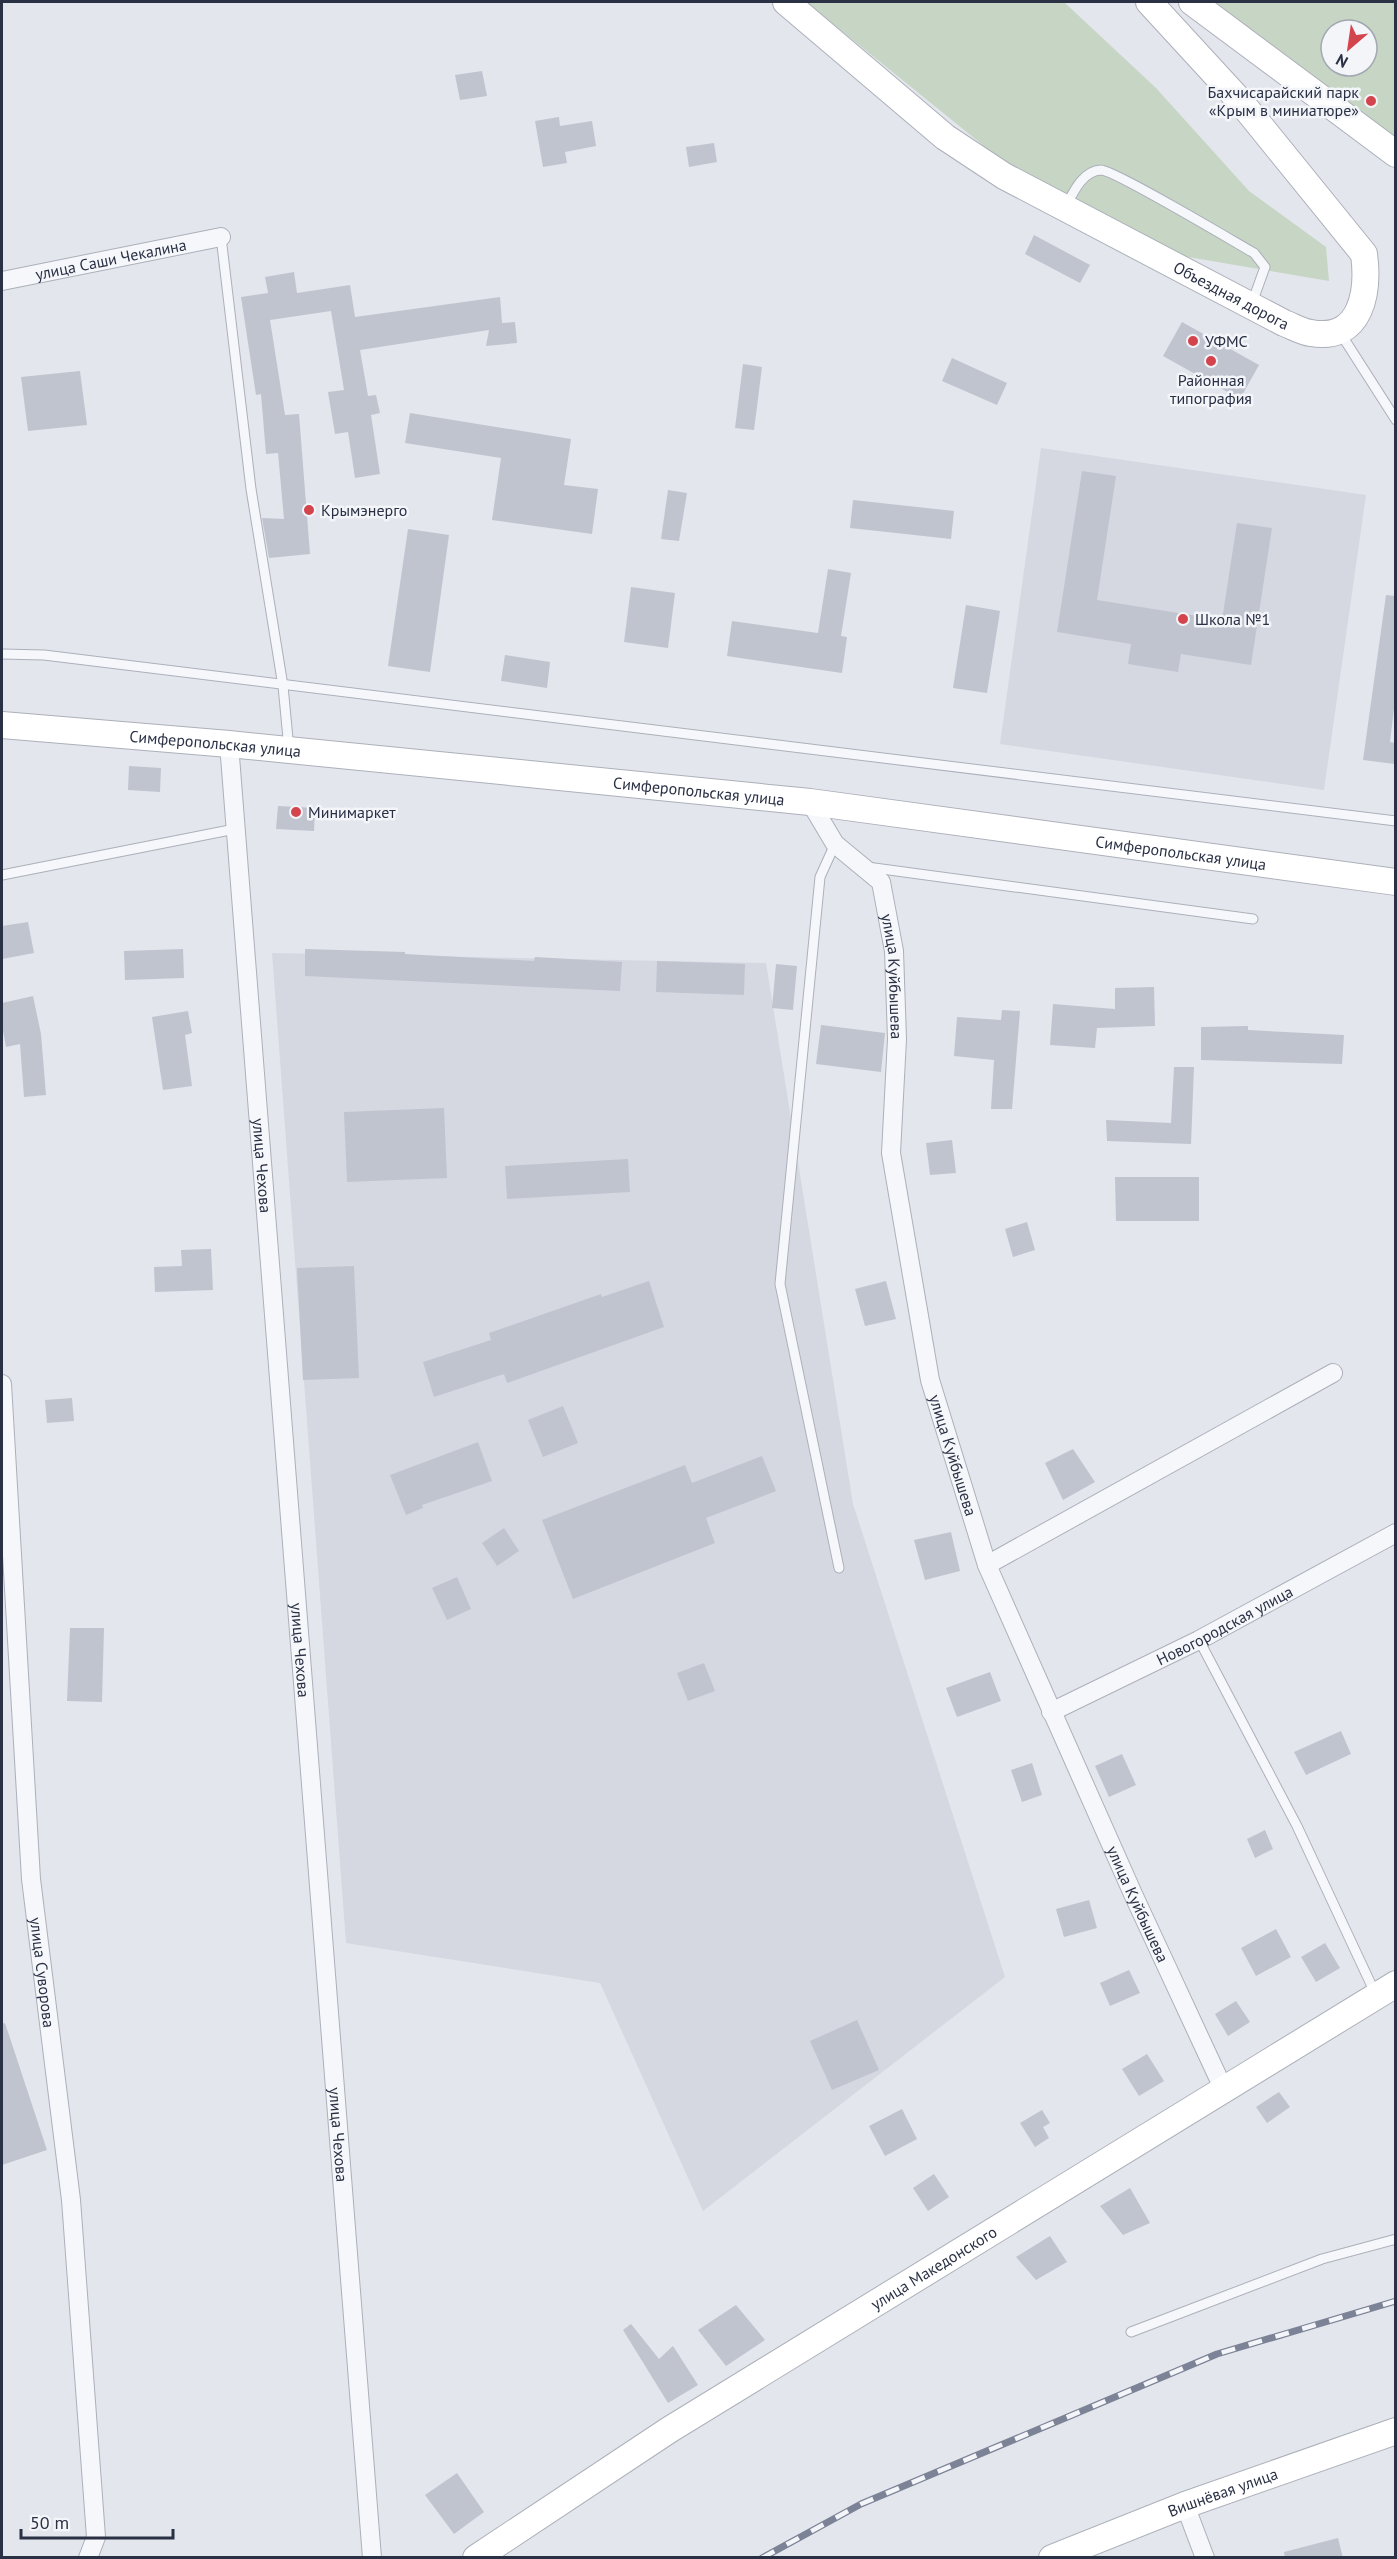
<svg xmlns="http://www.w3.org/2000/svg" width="1397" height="2559" font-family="'PT Sans',sans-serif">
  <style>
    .built { fill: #d5d8e1 }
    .green { fill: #c7d6c4; fill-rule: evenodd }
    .building { fill: #c0c4cf }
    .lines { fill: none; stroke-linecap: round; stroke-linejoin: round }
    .lane-casing { stroke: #acb0ba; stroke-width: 11 }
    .street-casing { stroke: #acb0ba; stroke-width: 20 }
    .secondary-casing { stroke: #acb0ba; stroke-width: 28 }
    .lane { stroke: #f6f7fa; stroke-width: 9 }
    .street { stroke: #f6f7fa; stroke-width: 18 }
    .secondary { stroke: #fff; stroke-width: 26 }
    .rail-casing { stroke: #7c8396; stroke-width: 7 }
    .rail { stroke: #f3f5f9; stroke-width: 4.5; stroke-dasharray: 14; stroke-linecap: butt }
    .poi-dot { fill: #d4444d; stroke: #f3f5f9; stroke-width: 2 }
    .labels { text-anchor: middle; stroke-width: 5; stroke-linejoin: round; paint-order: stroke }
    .poi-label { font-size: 16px; fill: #2a3145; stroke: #f3f5f9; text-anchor: start }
    .street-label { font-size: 16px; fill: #2a3145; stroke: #f3f5f9 }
  </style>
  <rect width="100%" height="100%" fill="#e3e6ec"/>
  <g class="built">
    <polygon points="1041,448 1366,495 1324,790 1000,744"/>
    <polygon points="272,953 766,963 853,1504 1005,1977 703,2211 600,1983 346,1943"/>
  </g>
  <g class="green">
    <polygon points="806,2 1064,2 1156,88 1249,191 1326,247 1329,281 1182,256 1000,159"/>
    <path d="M1210 2H1395V137L1211 2ZM1331 30H1367V66H1331Z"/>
  </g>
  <g class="building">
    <polygon points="482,71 487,96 460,100 455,75"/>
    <polygon points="559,117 560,126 592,121 596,146 565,152 567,163 543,167 535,121"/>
    <polygon points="714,143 717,162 689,167 686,147"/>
    <polygon points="1034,235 1090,265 1080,283 1025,254"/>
    <polygon points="294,272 297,293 350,285 355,317 500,297 502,323 515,322 517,343 486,346 489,330 360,350 368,396 376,395 380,413 371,415 380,474 355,478 348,432 335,434 328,392 344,390 331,311 270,320 285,415 299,414 310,554 269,558 262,518 284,519 278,453 266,454 261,394 256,395 241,297 268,293 265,277"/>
    <polygon points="1182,322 1259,365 1240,399 1163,356"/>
    <polygon points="952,358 1007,383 997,405 942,381"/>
    <polygon points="743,364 762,367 754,430 735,428"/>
    <polygon points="80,371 87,425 28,431 21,377"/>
    <polygon points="410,413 571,439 564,485 598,489 592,534 492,520 501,458 405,443"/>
    <polygon points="1082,471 1116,476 1097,600 1222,620 1237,523 1272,528 1251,665 1181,654 1178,672 1128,664 1131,644 1057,632"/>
    <polygon points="668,490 687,493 679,541 661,539"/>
    <polygon points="853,500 954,511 951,539 850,528"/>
    <polygon points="408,529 449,535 430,672 388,666"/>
    <polygon points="828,569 851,573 841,636 847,637 842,673 727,656 732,621 818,633"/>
    <polygon points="631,587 675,593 668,648 624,642"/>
    <polygon points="1386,595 1395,596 1395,700 1390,742 1395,743 1395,764 1363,760"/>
    <polygon points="966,605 1000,611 987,693 953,688"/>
    <polygon points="505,655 550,662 547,688 501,681"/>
    <polygon points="129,766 161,768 160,792 128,790"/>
    <polygon points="278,806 315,808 314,831 276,829"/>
    <polygon points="28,922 34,953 2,959 2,926"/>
    <polygon points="183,949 184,978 125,980 124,951"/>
    <polygon points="305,949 405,952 405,954 534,961 535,957 622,962 620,991 305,976"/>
    <polygon points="657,961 745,964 744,995 656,992"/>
    <polygon points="776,964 797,966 793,1010 772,1008"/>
    <polygon points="1154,987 1155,1026 1097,1028 1095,1048 1050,1045 1053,1004 1115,1009 1115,988"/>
    <polygon points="33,996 41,1034 46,1095 24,1097 20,1044 6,1047 2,1025 2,1003"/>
    <polygon points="1002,1010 1020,1011 1012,1109 991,1109 994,1060 954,1056 957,1017 1001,1020"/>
    <polygon points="188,1011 192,1033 185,1035 192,1086 163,1090 152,1017"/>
    <polygon points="821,1025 885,1033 881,1072 816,1064"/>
    <polygon points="1248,1026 1248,1030 1344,1035 1342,1064 1201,1060 1201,1027"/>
    <polygon points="1174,1067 1194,1067 1191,1144 1107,1141 1106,1120 1171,1123"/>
    <polygon points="444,1108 447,1178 347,1182 344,1112"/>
    <polygon points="952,1140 956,1173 930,1175 926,1143"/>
    <polygon points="628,1159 630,1192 507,1199 505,1166"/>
    <polygon points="1115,1177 1199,1177 1199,1221 1116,1221"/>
    <polygon points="1027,1222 1035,1250 1013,1257 1005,1229"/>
    <polygon points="211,1249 213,1290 155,1292 154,1267 182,1266 181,1250"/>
    <polygon points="354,1266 359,1378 303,1380 297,1268"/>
    <polygon points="649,1281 664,1327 507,1383 504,1374 434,1397 423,1362 491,1340 489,1333 601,1294 602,1297"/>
    <polygon points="886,1281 896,1319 865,1326 855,1289"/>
    <polygon points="72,1398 74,1421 47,1423 45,1400"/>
    <polygon points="563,1406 578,1443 543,1457 528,1420"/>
    <polygon points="478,1442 492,1481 422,1505 423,1508 406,1515 390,1475"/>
    <polygon points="1073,1449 1095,1482 1063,1500 1045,1463"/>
    <polygon points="762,1456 776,1491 706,1518 715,1543 573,1599 542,1520 685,1465 692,1483"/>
    <polygon points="504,1528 519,1551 497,1566 482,1543"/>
    <polygon points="951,1532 960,1571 925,1580 914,1540"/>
    <polygon points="457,1577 471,1609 447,1620 432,1588"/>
    <polygon points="70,1628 104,1628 102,1702 67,1701"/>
    <polygon points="704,1663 715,1691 688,1701 677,1673"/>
    <polygon points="990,1672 1001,1701 957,1717 946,1688"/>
    <polygon points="1341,1731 1351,1754 1306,1775 1294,1752"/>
    <polygon points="1122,1754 1136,1785 1109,1797 1095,1766"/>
    <polygon points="1032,1763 1042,1795 1022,1802 1011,1770"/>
    <polygon points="1265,1830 1273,1849 1255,1858 1247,1839"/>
    <polygon points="1089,1900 1097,1928 1064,1937 1056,1909"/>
    <polygon points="1276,1929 1291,1957 1256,1976 1241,1948"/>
    <polygon points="1325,1943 1340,1968 1316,1982 1301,1957"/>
    <polygon points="1129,1970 1140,1993 1110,2006 1100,1983"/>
    <polygon points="1236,2001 1250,2022 1228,2036 1215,2014"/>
    <polygon points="857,2020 879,2070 832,2090 810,2041"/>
    <polygon points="5,2023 47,2150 2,2165 2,2024"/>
    <polygon points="1147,2054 1164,2081 1139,2096 1122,2069"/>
    <polygon points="1279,2092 1290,2107 1267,2123 1256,2107"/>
    <polygon points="902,2109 917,2139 885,2156 869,2126"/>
    <polygon points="1042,2110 1050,2123 1043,2127 1049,2138 1035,2147 1020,2123"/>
    <polygon points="934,2174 949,2197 928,2211 913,2188"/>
    <polygon points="1130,2188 1150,2223 1123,2235 1100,2206"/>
    <polygon points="1050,2236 1067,2262 1036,2280 1016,2257"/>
    <polygon points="736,2305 765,2340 726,2366 698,2330"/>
    <polygon points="631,2324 659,2359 673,2346 698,2385 668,2403 623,2330"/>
    <polygon points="457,2473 484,2512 454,2534 425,2495"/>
    <polygon points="1338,2538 1343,2558 1285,2558 1284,2552"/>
  </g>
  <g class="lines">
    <defs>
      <g id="lane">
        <path d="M1065 208C1073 193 1082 171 1101 170 1114 170 1233 241 1254 253L1265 267 1252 303"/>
        <polyline points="221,237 251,489 283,686 289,749"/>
        <polyline points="1339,331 1396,420"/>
        <polyline points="2,654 44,655 1396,821"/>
        <polyline points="835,844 820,877 780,1284 839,1568"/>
        <polyline points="867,867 1253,919"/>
        <polyline points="2,875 235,829"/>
        <polyline points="1199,1640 1297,1826 1376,1995"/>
        <polyline points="1131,2332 1322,2259 1396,2239"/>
      </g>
      <g id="street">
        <path id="s1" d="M2 281 221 237"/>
        <path id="s2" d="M229 744 372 2558"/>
        <path id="s3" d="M810 802 835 844 881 882 894 951 897 1039 891 1153 930 1380 987 1565 1133 1894 1223 2088"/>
        <path id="s4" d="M2 1384 31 1879 71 2200 96 2537 88 2558"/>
        <polyline points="987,1565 1333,1373"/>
        <path id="s5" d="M1051 1712 1199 1640 1396 1533"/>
        <polyline points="1185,2505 1205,2558"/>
      </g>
      <g id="secondary">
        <path id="s6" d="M786 2 945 137 1004 176 1284 323C1292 326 1302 332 1311 333 1362 342 1369 291 1364 254L1240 101 1149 2"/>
        <polyline points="1192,2 1396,154"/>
        <path id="s7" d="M2 725 229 744 810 802 1396 882"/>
        <path id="s8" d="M476 2558 669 2430 1396 1984"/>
        <path id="s9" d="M1052 2558 1185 2505 1396 2431"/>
      </g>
    </defs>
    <use href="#lane" class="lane-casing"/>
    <use href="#street" class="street-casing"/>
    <use href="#secondary" class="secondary-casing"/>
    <use href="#lane" class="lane"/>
    <use href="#street" class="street"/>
    <use href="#secondary" class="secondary"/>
    <defs>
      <polyline id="rail" points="762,2558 861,2504 1217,2354 1396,2301"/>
    </defs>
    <use href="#rail" class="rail-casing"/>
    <use href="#rail" class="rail"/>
  </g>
  <g class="poi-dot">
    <circle cx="1371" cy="101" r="6"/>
    <circle cx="1193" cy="341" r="6"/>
    <circle cx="1211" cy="361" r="6"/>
    <circle cx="309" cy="510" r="6"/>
    <circle cx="1183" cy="619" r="6"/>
    <circle cx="296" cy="812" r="6"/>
  </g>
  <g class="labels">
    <g class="poi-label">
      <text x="1359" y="98" text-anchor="end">Бахчисарайский парк<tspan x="1359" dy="18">«Крым в миниатюре»</tspan></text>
      <text x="1205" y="347">УФМС</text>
      <text x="1211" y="386" text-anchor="middle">Районная<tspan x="1211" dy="18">типография</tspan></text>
      <text x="321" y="516">Крымэнерго</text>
      <text x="1195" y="625">Школа №1</text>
      <text x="308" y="818">Минимаркет</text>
    </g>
    <g class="street-label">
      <text dy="6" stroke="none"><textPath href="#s1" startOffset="111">улица Саши Чекалина</textPath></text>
      <text dy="6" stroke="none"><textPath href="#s6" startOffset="536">Объездная дорога</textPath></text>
      <text dy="6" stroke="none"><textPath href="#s7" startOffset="214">Симферопольская улица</textPath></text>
      <text dy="6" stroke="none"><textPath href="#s7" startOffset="700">Симферопольская улица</textPath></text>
      <text dy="6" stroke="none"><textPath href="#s7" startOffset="1186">Симферопольская улица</textPath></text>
      <text dy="6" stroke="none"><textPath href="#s3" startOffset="204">улица Куйбышева</textPath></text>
      <text dy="6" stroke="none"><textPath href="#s2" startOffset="423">улица Чехова</textPath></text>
      <text dy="6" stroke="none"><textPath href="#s3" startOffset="690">улица Куйбышева</textPath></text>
      <text dy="6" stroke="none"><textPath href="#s5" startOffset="194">Новогородская улица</textPath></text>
      <text dy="6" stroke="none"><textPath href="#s2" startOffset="909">улица Чехова</textPath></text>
      <text dy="6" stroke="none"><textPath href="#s3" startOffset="1176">улица Куйбышева</textPath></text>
      <text dy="6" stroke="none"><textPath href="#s4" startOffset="590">улица Суворова</textPath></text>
      <text dy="6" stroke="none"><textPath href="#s2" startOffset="1395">улица Чехова</textPath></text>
      <text dy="6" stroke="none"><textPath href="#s8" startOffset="542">улица Македонского</textPath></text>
      <text dy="6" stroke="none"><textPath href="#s9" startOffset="183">Вишнёвая улица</textPath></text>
    </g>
  </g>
  <rect width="1397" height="2559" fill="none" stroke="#2a3145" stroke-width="6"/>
  <g transform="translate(1349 48) rotate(209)"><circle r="28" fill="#f3f5f9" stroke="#a3a7b1" stroke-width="1.5"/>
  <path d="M0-4.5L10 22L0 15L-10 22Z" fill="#d4444d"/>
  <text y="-9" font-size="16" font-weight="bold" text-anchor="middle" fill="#2a3145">N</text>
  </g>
  <path d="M21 2529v9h152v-9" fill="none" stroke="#2a3145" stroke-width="3"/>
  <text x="30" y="2529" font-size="18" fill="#2a3145" stroke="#f3f5f9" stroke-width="4.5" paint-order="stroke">50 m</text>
</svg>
